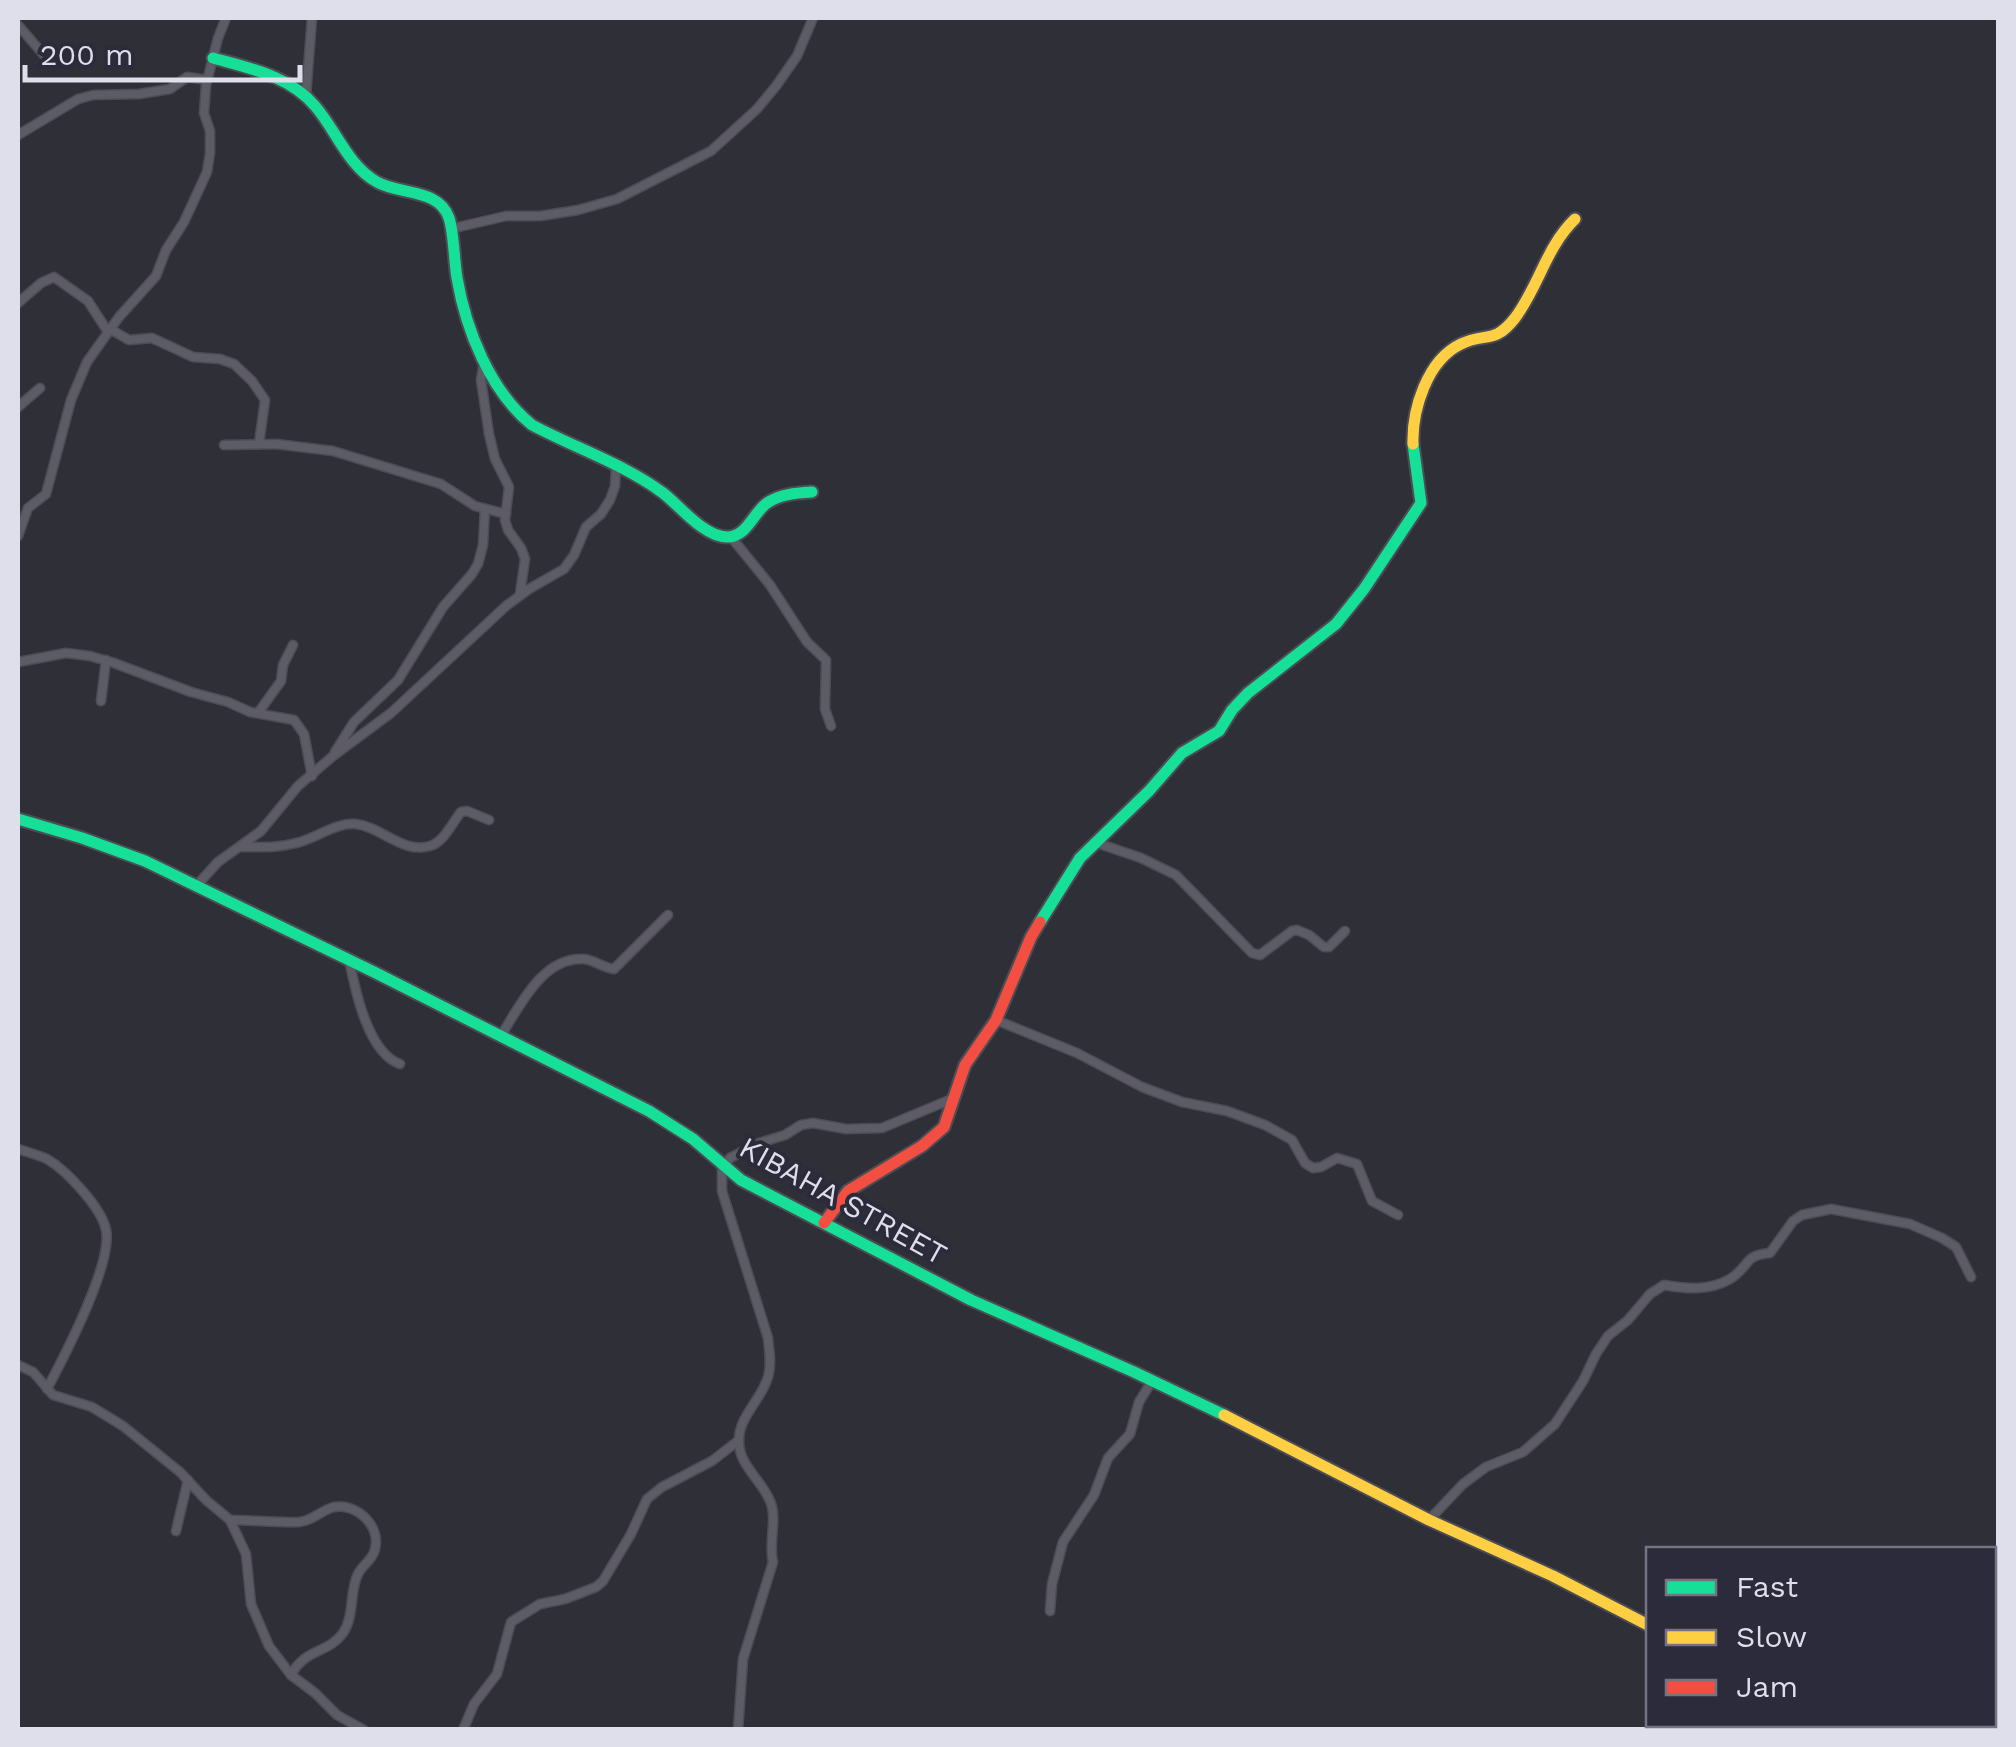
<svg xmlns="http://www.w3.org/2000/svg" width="2016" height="1747" font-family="'Work Sans',sans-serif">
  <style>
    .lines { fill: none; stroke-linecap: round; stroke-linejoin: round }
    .street-casing { stroke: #4c4c54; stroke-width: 11 }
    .fast-casing { stroke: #4c4c54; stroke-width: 15 }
    .slow-casing { stroke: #4c4c54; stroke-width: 15 }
    .jam-casing { stroke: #4c4c54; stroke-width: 15 }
    .street { stroke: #5d5c66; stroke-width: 8 }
    .fast { stroke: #16e098; stroke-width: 11 }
    .slow { stroke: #ffcf43; stroke-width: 11 }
    .jam { stroke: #f24e42; stroke-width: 11 }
    .labels { text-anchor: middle; stroke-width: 8; stroke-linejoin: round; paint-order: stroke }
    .street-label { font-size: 30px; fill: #dfdfeb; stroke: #2b2b3c }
  </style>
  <rect width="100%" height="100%" fill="#2f2f38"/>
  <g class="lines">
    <defs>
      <g id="street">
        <polyline points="18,25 49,61"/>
        <polyline points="306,96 312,18"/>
        <polyline points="18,135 78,99 93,95 139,94 170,89 187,77 207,80"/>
        <polyline points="450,229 506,216 540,216 578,210 617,199 711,151 757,109 776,86 797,56 813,18"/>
        <polyline points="18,303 41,283 54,277 88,301 108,332"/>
        <polyline points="110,329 129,340 152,338 193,357 220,359 234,364 252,381 265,400 259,444"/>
        <polyline points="484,362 481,380 489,434 495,459 509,487 505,520 508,530 521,548 525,559 520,594"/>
        <polyline points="18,407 40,388"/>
        <polyline points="224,445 276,444 333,451 441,484 475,506 506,514"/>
        <polyline points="18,536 28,508 46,494 71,400 87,362 119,317 156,276 166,250 184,222 207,172 210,153 210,131 204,113 206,85 218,38 226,18"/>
        <polyline points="731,537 770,585 807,642 826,660 825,709 831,726"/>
        <polyline points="18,662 66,653 90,656 114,663 191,692 228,702 250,712 294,720 304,734 312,776"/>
        <polyline points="101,701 106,660"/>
        <polyline points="258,713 281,681 283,665 293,645"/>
        <polyline points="335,752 354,722 398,680 443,607 472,574 478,564 483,545 485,509"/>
        <polyline points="1094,842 1141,858 1176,875 1252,953 1260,955 1292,931 1297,930 1309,935 1324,947 1329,947 1345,931"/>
        <path d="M241 847C260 847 278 848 296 843 315 839 336 822 356 824 382 827 402 854 430 846 444 842 452 823 461 812L467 811 489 820"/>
        <polyline points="197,885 218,862 261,831 298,786 333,756 391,713 506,606 529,589 564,569 574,555 586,527 601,514 610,500 615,486 616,467"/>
        <path d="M349 959C355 990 368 1053 400 1064"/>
        <polyline points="996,1020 1077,1053 1142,1087 1182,1102 1227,1111 1265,1125 1292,1140 1305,1163 1313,1168 1321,1167 1337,1158 1357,1164 1372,1201 1398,1215"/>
        <path d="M500 1037C519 1008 542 956 584 959 595 960 603 968 614 969L668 915"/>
        <path d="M18 1149C27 1152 38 1155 47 1159 66 1170 102 1208 106 1230 113 1263 64 1357 47 1389"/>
        <polyline points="18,1365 33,1372 53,1395 92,1407 123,1426 180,1472 206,1500 230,1520 246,1554 251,1604 269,1646 291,1675 315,1693 337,1715 364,1730"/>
        <path d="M230 1520C253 1520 276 1523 299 1522 313 1521 321 1510 334 1507 357 1503 381 1526 375 1549 373 1560 363 1564 358 1574 349 1592 355 1615 343 1633 328 1654 305 1648 291 1675"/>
        <path d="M1429 1520 1463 1484 1486 1467 1523 1452 1555 1424 1583 1381 1596 1354 1608 1336 1628 1320 1650 1294 1664 1285C1687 1289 1709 1291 1730 1279 1750 1267 1743 1255 1770 1253L1793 1221 1802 1215 1831 1209 1910 1224 1942 1238 1956 1247 1971 1277"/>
        <polyline points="176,1531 188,1480"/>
        <polyline points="1994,1577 1998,1570"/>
        <polyline points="1050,1611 1052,1584 1063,1542 1094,1495 1108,1458 1130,1434 1139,1402 1152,1381"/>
        <polyline points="1839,1724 1848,1730"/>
        <polyline points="463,1730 474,1704 497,1674 511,1622 540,1604 565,1599 596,1587 603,1581 631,1534 647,1499 662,1487 712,1461 739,1440"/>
        <path d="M738 1730 743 1659 773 1562C768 1543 778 1519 770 1501 761 1479 738 1465 739 1440 739 1416 762 1399 768 1377 772 1364 769 1351 768 1338L722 1191V1170L730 1158 759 1143 785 1135 801 1125 813 1123 846 1129 882 1128 954 1098"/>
        <polyline points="1855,1730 1858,1724"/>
      </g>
      <g id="fast">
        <path d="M213 58C249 68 290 76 315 106 336 130 348 166 377 182 399 195 439 188 449 218 454 233 454 261 457 278 466 330 490 391 532 425 575 448 624 464 663 493 680 506 704 537 727 537 747 537 753 513 767 503 780 494 797 493 812 492"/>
        <polyline points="18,819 82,838 145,861 374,972 649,1111 693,1139 741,1180 971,1300 1134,1372 1224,1415"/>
        <polyline points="1040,922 1080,858 1149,791 1182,753 1219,731 1232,710 1248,693 1336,624 1364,589 1421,503 1413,444"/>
      </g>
      <g id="slow">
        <path d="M1413 444C1412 410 1427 360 1461 344 1485 332 1494 345 1515 318 1539 286 1546 247 1575 219"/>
        <polyline points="1224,1415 1429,1520 1553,1576 1648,1625"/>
      </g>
      <polyline id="jam" points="824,1223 848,1191 922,1146 944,1127 965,1065 996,1020 1031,937 1040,922"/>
    </defs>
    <use href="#street" class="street-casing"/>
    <use href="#fast" class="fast-casing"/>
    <use href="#slow" class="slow-casing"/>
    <use href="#jam" class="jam-casing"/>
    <use href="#street" class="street"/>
    <use href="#fast" class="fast"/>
    <use href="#slow" class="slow"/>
    <use href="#jam" class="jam"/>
  </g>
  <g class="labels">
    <g class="street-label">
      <text transform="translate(843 1201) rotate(29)" y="10">KIBAHA STREET</text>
    </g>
  </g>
  <rect width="2016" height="1747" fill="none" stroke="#dfdfeb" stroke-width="40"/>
  <rect x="1646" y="1547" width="350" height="180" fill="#2b2b3c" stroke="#737382" stroke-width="2.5"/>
  <rect x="1666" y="1580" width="50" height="15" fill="#16e098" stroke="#737382" stroke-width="2.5"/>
  <text x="1736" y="1597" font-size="30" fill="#dfdfeb">Fast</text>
  <rect x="1666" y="1630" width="50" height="15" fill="#ffcf43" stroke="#737382" stroke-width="2.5"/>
  <text x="1736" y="1647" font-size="30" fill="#dfdfeb">Slow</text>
  <rect x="1666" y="1680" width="50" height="15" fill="#f24e42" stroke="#737382" stroke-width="2.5"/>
  <text x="1736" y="1697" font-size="30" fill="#dfdfeb">Jam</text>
  <path d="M25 65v15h275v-15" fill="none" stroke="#dfdfeb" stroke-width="5"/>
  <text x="40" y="65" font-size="30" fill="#dfdfeb" stroke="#2b2b3c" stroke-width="8" paint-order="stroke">200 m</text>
</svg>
